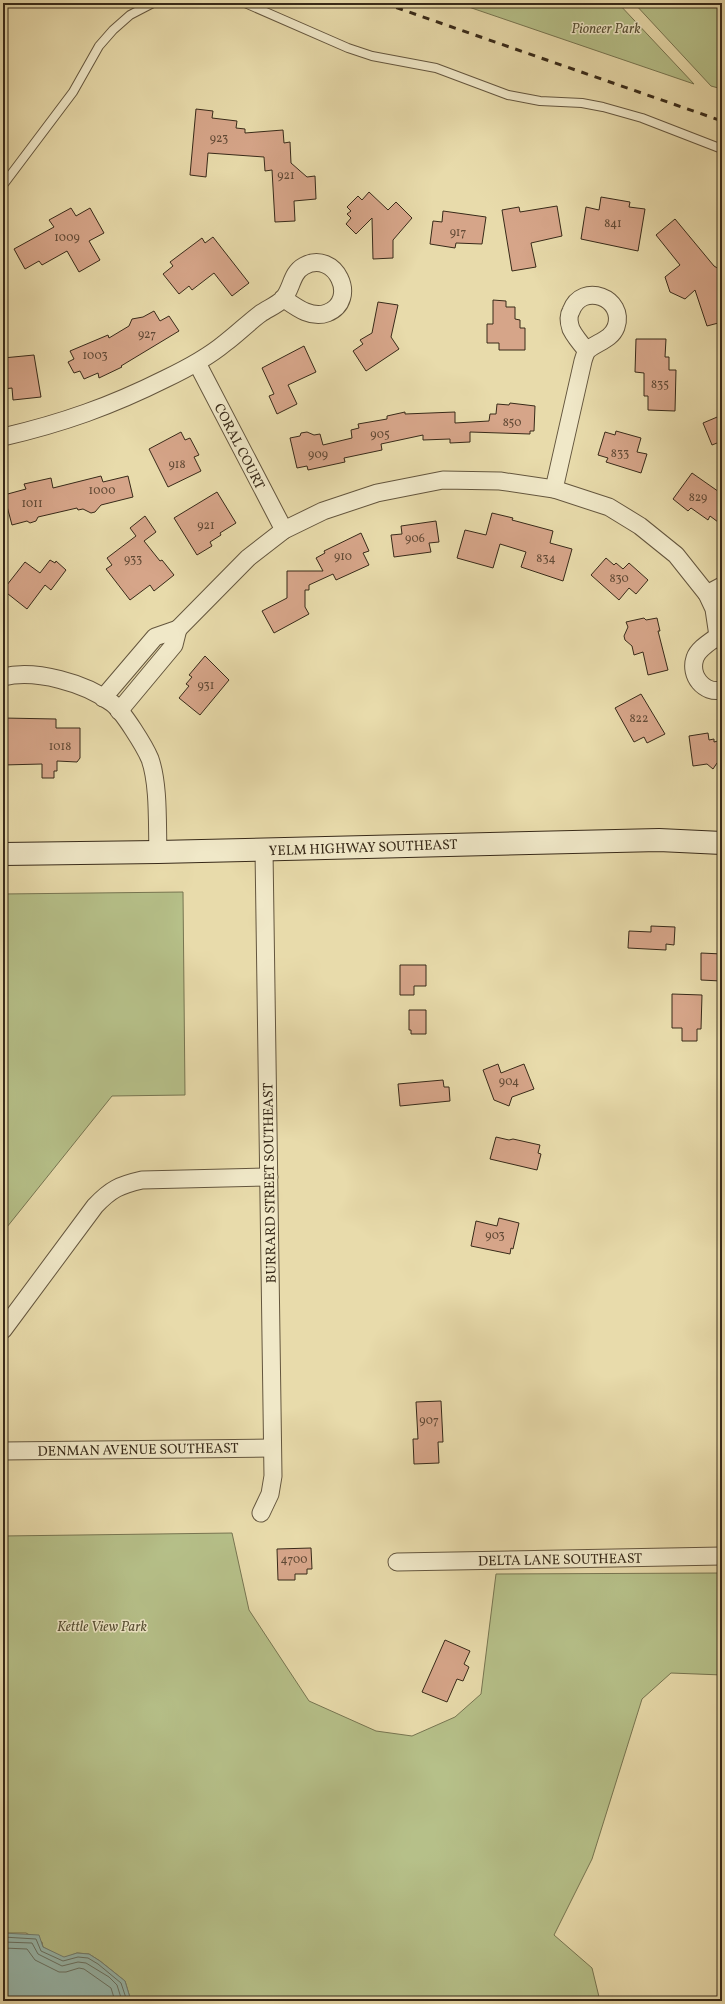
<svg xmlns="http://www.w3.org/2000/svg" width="725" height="2004" font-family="Vollkorn,serif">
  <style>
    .green { fill: #b6c089; stroke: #777551 }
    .water { fill: #98baaf; stroke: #728073 }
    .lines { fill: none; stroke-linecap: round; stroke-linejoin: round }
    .shore { stroke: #687264; stroke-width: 1 }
    .building { fill: #d6a589; stroke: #382a19 }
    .lane-casing { stroke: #64563e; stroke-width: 10 }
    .street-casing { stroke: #64563e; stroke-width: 19 }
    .secondary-casing { stroke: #382a19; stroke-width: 24 }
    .lane { stroke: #f0e8c8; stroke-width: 8 }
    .street { stroke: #f0e8c8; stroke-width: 17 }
    .secondary { stroke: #f0e8c8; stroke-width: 22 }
    .rail { stroke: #382a19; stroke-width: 3; stroke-dasharray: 7 7; stroke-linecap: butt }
    .labels { text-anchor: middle; stroke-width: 3; stroke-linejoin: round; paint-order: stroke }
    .number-label { font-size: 12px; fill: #604935 }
    .park-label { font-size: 14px; font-style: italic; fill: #585035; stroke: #f0e8c8 }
    .street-label { font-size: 14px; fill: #382a19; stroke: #f0e8c8 }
  </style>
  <rect width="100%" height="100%" fill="#e8dbab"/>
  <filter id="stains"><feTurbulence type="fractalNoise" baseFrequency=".005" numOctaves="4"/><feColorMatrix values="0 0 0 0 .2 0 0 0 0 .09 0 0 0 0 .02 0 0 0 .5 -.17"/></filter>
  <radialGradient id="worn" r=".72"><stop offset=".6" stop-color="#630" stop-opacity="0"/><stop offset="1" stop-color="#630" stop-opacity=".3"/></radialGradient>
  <g class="green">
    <polygon points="457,3 618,3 694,84"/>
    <polygon points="634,3 722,3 722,89 711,86"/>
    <polygon points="183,892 185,1095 112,1096 3,1232 3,894"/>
    <polygon points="232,1533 249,1610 309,1701 376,1731 412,1736 455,1717 481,1694 496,1574 722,1573 722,1675 671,1673 642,1699 592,1859 554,1935 592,1968 600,2001 131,2001 125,1981 100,1961 89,1954 77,1953 64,1958 43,1947 42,1942 26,1933 3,1933 3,1536"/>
  </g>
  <polygon class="water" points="3,1933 39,1935 43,1947 64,1957 77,1953 89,1954 100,1961 125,1981 131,2001 3,2001"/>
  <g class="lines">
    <g class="shore">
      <polyline points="3,1937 36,1939 41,1951 63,1961 78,1957 88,1958 98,1964 121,1983 127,2001"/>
      <polyline points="3,1942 32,1943 38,1954 62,1966 78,1962 86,1963 109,1977 117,1985 122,2001"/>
      <polyline points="3,1948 27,1949 35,1960 59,1972 66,1972 79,1968 84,1969 111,1988 115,2001"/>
    </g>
  </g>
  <g class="building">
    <polygon points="196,109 213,111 212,118 237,121 236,128 245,129 245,133 283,130 284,143 290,142 291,163 307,177 315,176 316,199 294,201 295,221 275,222 272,170 265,171 264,157 208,153 206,177 190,175"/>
    <polygon points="369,192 388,210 396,202 412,218 393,240 393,258 373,259 372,218 356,234 346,224 351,218 347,214 351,211 347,207 358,196 362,200"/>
    <polygon points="601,197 630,202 629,207 645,209 638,251 581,239 586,207 599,210"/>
    <polygon points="557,206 562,236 531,243 536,267 512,271 502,210 519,207 520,212"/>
    <polygon points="71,208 76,216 90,208 104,233 89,241 100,260 79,272 67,251 42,265 39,261 25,269 14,249 54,227 49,220"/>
    <polygon points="443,211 486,217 482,244 456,243 455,248 430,244 433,221 442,222"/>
    <polygon points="675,219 714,266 722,271 722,322 707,326 695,290 685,299 670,292 665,277 680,265 656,235"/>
    <polygon points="213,237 249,283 232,296 214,273 192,290 189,286 179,294 163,274 173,266 170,262 202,238 205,243"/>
    <polygon points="493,300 506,301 506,307 515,307 515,319 520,320 520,328 525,328 525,350 499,350 499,343 487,343 487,324 493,324"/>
    <polygon points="378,302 398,305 391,337 399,349 366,371 353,351 363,344 360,340 372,333"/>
    <polygon points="154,311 160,321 169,316 179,331 121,366 122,367 99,378 98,373 84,379 80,371 74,373 68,362 74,359 70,351 108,335 109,338 129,326 132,319 143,317"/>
    <polygon points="636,339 666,339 665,357 669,357 669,370 676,370 675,411 648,410 648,396 644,396 644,373 635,372"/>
    <polygon points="304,346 316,372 288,385 297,404 277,414 269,396 274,394 262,368"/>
    <polygon points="34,355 41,397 13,400 12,388 3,389 3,358"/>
    <polygon points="510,403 535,406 534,431 530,431 530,434 470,432 470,442 450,443 450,439 423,440 423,435 381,444 382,450 344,458 345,462 308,470 307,466 297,468 290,438 300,436 301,433 307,432 314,435 320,434 323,445 352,438 351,430 359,428 358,424 387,419 387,416 405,412 405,414 455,412 455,423 489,421 490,414 496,414 497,404 509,405"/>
    <polygon points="722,415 722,441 712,445 703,423"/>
    <polygon points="616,431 641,438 637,452 647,454 641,473 606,462 608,458 598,455 605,432 615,435"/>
    <polygon points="181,432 185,440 190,438 199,455 194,457 201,471 168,487 149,449"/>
    <polygon points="692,473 722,494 722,525 710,516 708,520 691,508 688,511 673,499"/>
    <polygon points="101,476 103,482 128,476 133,497 101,505 95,512 91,513 83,509 78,510 77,508 38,517 36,521 30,523 27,521 12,525 4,495 26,489 24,484 51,478 53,488"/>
    <polygon points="217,492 236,523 220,533 221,535 210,542 212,546 197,555 174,518"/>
    <polygon points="492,513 513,518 512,520 553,531 550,543 572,549 563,581 521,567 526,552 500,544 493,568 457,558 465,530 486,535"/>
    <polygon points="145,516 156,532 144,541 160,561 162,560 174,575 154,591 150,585 130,600 106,569 112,565 107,558 136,536 130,528"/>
    <polygon points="436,521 439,542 429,543 431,552 394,557 391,535 402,534 401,526"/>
    <polygon points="361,533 369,551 363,553 369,565 336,580 333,574 309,585 309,590 305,590 305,607 309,614 274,633 262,611 287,598 287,571 323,571 316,558 325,553 324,551"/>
    <polygon points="606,558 614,565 616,563 623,569 629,563 648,580 636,594 629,588 619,600 591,575"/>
    <polygon points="50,560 55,563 56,561 66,570 51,590 45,585 27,609 3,590 25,562 40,573"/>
    <polygon points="644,618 646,620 657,618 660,631 658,631 668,670 648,675 643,652 634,655 632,646 625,640 624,636 628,627 626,622"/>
    <polygon points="205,656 229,680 200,715 179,698 189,686 186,684 192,677 189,675"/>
    <polygon points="641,694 665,734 647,743 644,737 634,742 615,708"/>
    <polygon points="3,718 56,719 56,728 80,728 80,758 77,762 57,761 57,771 54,771 54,778 42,778 42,764 3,765"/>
    <polygon points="708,733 709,740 714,739 714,742 722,740 722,762 717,763 713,769 707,764 693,766 689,736"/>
    <polygon points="651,926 675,927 674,945 666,944 666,950 628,948 629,931 651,932"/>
    <polygon points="701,953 722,954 721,981 701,980"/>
    <polygon points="400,965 426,965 426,986 414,986 414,995 400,995"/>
    <polygon points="672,994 702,995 701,1029 697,1029 697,1041 682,1041 682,1028 672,1028"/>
    <polygon points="409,1010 426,1010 426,1034 411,1034 411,1030 409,1030"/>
    <polygon points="498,1064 501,1073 524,1064 534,1089 512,1097 509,1106 494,1100 483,1070"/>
    <polygon points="443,1080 444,1087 449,1087 450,1101 400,1106 398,1084"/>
    <polygon points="496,1137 509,1140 513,1139 540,1145 538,1153 541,1154 537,1170 490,1159"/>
    <polygon points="499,1218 519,1223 513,1249 511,1248 510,1254 471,1246 476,1221 497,1226"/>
    <polygon points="441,1401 443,1442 438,1442 439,1463 414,1464 413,1439 418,1439 416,1402"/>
    <polygon points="311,1548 312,1569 307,1569 307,1574 295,1574 295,1580 278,1580 277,1549"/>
    <polygon points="445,1640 470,1651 464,1664 469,1667 463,1681 457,1679 447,1702 422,1692"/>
  </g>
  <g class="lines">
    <defs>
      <g id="lane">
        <polyline points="245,3 348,48 372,56 436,68 508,95 540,101 582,103 603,107 642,118 722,149"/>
        <polyline points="3,185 73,92 99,46 113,30 130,15 153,3"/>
      </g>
      <g id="street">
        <polyline points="197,363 284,530"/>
        <path d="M3 437C63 423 111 406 165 379 186 369 207 358 225 343 237 334 248 323 260 314 267 309 277 305 283 299 292 289 291 273 304 266 335 249 360 300 327 313 311 319 296 307 283 298"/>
        <path d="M554 489 583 361C584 358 585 353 588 350 597 342 611 340 616 327 626 298 582 281 571 311 568 316 569 323 571 329 575 337 581 344 587 351"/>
        <polyline points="707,594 722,586"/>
        <polyline points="178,629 248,558 284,530 323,511 377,493 443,480 500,481 554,489 609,507 640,526 676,555 707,594 714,609 718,636 722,641"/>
        <path d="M718 636C710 642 698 649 695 658 689 676 704 694 722 690"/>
        <path d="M3 677C36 669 85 683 112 703 123 711 145 747 150 759 159 785 157 824 158 852"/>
        <polyline points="103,698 155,637 178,629 174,645 119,711"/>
        <path d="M3 1330 95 1206C111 1189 120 1185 142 1180L269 1177"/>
        <polyline points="3,1451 272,1448"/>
        <polyline points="261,1513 270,1494 273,1476 264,850"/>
        <polyline points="397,1562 722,1556"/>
      </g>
      <polyline id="secondary" points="3,854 158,852 659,840 722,843"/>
    </defs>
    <use href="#lane" class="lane-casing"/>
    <use href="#street" class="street-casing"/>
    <use href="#secondary" class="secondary-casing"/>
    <use href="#lane" class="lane"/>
    <use href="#street" class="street"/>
    <use href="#secondary" class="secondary"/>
    <polyline class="rail" points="383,3 722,121"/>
  </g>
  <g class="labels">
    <g class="number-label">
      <text x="219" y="142">923</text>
      <text x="286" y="179">921</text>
      <text x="613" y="227">841</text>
      <text x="458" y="236">917</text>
      <text x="67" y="241">1009</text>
      <text x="147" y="338">927</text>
      <text x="95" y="359">1003</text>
      <text x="660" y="388">835</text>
      <text x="512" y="426">850</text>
      <text x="380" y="438">905</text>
      <text x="620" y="457">833</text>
      <text x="318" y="458">909</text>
      <text x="177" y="468">918</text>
      <text x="102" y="494">1000</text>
      <text x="698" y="501">829</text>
      <text x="32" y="507">1011</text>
      <text x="206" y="529">921</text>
      <text x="415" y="542">906</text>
      <text x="343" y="560">910</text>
      <text x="546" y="562">834</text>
      <text x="133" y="563">933</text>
      <text x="619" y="582">830</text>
      <text x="206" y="689">931</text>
      <text x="639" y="722">822</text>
      <text x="60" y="750">1018</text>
      <text x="509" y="1085">904</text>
      <text x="495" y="1239">903</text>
      <text x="429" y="1424">907</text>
      <text x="294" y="1563">4700</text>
    </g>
    <g class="park-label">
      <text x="606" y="33">Pioneer Park</text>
      <text x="102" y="1631">Kettle View Park</text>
    </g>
    <g class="street-label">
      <text transform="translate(240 446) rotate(63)" y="5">CORAL COURT</text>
      <text transform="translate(363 847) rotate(-2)" y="5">YELM HIGHWAY SOUTHEAST</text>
      <text transform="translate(269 1183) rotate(-91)" y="5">BURRARD STREET SOUTHEAST</text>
      <text transform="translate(138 1449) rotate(-1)" y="5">DENMAN AVENUE SOUTHEAST</text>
      <text transform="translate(560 1559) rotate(-1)" y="5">DELTA LANE SOUTHEAST</text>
    </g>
  </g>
  <rect width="725" height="2004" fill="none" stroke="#e8dbab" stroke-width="16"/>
  <rect x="4" y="4" width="717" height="1996" fill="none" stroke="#382a19" stroke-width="2"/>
  <rect x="8" y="8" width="709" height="1988" fill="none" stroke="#382a19"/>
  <rect width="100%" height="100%" filter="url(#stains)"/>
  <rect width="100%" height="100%" fill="url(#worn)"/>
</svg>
